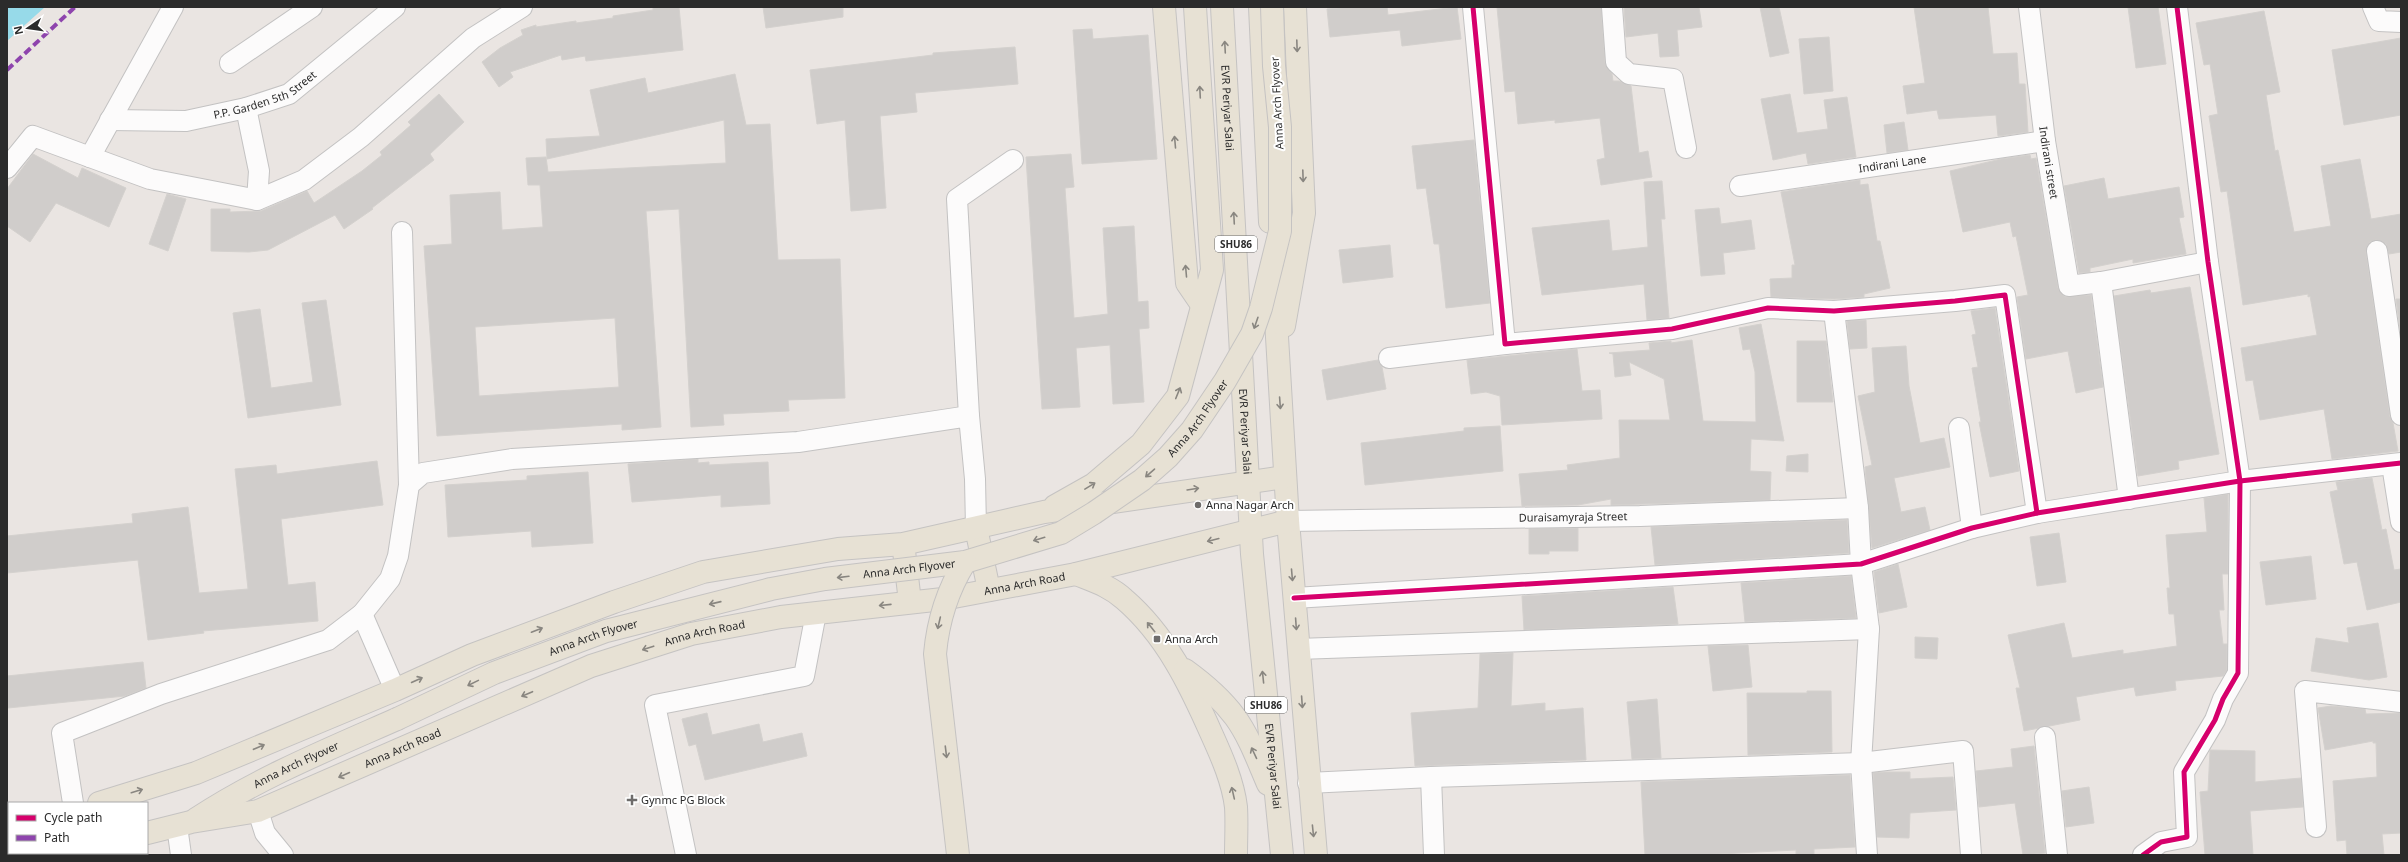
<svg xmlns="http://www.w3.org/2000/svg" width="2408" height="862" font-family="'Noto Sans',sans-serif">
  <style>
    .water { fill: #97dae9 }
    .building { fill: #d0cdcb; stroke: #d4d1ce; fill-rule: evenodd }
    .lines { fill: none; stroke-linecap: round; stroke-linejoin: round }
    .minor-casing { stroke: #c3c2c2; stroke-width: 22 }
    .major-casing { stroke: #c5c3c2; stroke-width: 24 }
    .minor { stroke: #fcfbfb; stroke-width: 20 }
    .major { stroke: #e7e1d4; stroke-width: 22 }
    .major-bridge-casing { stroke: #c5c3c2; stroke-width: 24; stroke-linecap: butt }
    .major-bridge { stroke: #e7e1d4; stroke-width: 22 }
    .quiet { stroke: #8e44ad; stroke-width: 4; stroke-dasharray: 8 4; stroke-linecap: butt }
    .cycleway-casing { stroke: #fff; stroke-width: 8 }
    .cycleway { stroke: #d6006c; stroke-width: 5 }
    .oneway { stroke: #898680 }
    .poi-dot { fill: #6e6c6b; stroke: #fff; stroke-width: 1.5 }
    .labels { text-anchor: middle; stroke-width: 4; stroke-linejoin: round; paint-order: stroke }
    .shield { fill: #fff; stroke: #6b6b6b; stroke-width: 1 }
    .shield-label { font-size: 10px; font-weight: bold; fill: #2b2b2b }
    .street-label { font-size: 11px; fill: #2b2b2b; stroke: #fff }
    .poi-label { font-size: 11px; fill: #2b2b2b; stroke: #fff; text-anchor: start }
  </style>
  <rect width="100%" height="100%" fill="#eae5e2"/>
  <polygon class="water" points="7,7 45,7 7,41"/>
  <g class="building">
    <polygon points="653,7 679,7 683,50 586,61 585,56 562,60 561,55 510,72 513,77 499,87 482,62 500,48 523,35 521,30 536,25 536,27 576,21 576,23 613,18 613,16 653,10"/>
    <polygon points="763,7 843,7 843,17 766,28"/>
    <polygon points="1350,7 1387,7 1388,15 1457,7 1461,39 1402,46 1400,30 1330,37 1327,9"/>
    <polygon points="1497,7 1601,7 1605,63 1612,74 1613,81 1619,81 1631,86 1639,153 1648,151 1652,177 1601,185 1597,160 1605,158 1600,118 1555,123 1555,120 1518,124 1515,91 1505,92"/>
    <polygon points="1624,7 1699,7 1702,27 1677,30 1679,56 1660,57 1658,33 1626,37"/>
    <polygon points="1760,7 1779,7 1789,53 1770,57"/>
    <polygon points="1914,7 1988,7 1993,54 2017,53 2019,84 2025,84 2028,132 1998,136 1996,115 1939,119 1937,110 1907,114 1903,86 1925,83"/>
    <polygon points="2128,7 2158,7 2166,64 2136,68"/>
    <polygon points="2264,11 2280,92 2266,95 2275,151 2278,150 2294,232 2331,226 2321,166 2360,159 2371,219 2401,214 2401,252 2389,254 2386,244 2376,240 2370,242 2366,252 2390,417 2393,423 2398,451 2332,459 2324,409 2260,420 2253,380 2246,381 2241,348 2317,335 2310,296 2308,297 2308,294 2243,305 2227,191 2221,192 2216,160 2209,116 2218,114 2210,64 2204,65 2196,23"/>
    <polygon points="1092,29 1093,39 1148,35 1157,159 1082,164 1073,30"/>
    <polygon points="1829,37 1833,91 1804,94 1799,39"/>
    <polygon points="2401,38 2401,115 2344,125 2332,50"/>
    <polygon points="1015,47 1018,84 915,93 917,112 880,116 886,208 851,211 845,120 817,124 810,70 933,55 933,53"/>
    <path d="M735 74 746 125 770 124 778 260 840 259 845 398 788 400 789 411 723 414 724 425 691 427 679 209 646 211 661 427 622 430V424L437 436 424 246 452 244 450 195 500 192 502 230 543 227 540 185H528L526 158 546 157 548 172 726 163 724 120 547 159 546 139 600 136 590 90 645 78 648 93ZM615 318 619 387 479 396 475 327Z"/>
    <polygon points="439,94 464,122 430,154 434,160 372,208 373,209 344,229 335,215 268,250 249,252 211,251 211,209 230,209 230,212 261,211 307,191 314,203 362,171 382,155 380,152 411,125 408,122"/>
    <polygon points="1790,94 1797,133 1828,129 1824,100 1847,97 1856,157 1808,164 1806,153 1773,160 1761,99"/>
    <polygon points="1904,122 1908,150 1887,153 1884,125"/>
    <polygon points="1474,140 1490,303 1446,308 1439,244 1434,244 1426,188 1417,189 1412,146"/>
    <polygon points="33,154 78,178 82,168 126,188 109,227 56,203 30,242 7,226 7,189"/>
    <polygon points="1071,154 1074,187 1065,188 1074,318 1108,314 1103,228 1134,226 1138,302 1148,301 1149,328 1139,329 1144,402 1113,404 1110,345 1076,348 1080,407 1042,409 1026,157"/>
    <polygon points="2030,155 2031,159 2036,158 2058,288 2065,297 2091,295 2103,387 2076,393 2068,351 2026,359 2017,297 2028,295 2016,236 2013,237 2010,222 1963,232 1950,171 2001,159"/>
    <polygon points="2104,178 2108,199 2179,187 2184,217 2179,218 2186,254 2133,263 2133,259 2090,268 2090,272 2079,273 2064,186"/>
    <polygon points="1860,180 1860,185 1868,184 1877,241 1880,241 1890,288 1864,294 1864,297 1834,299 1771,297 1770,279 1792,278 1792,265 1795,265 1781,192"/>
    <polygon points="1662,181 1665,219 1661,219 1669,318 1647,320 1644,284 1542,295 1532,228 1609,220 1612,251 1648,247 1644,182"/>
    <polygon points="167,194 186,199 168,251 149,244"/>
    <polygon points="1719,208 1721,224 1751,220 1755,249 1723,253 1725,274 1701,276 1695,210"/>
    <polygon points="1390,245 1393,277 1343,283 1339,250"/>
    <polygon points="2190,287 2219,454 2178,461 2179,469 2138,476 2114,296 2150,290 2151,293"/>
    <polygon points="2396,299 2401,299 2401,336"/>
    <polygon points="326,300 341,405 248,418 233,313 260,309 271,388 313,382 302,303"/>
    <polygon points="1995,308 2019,471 1990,477 1979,422 1981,422 1972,368 1978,367 1972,335 1976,334 1971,311"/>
    <polygon points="1866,320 1867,348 1850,349 1847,321"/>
    <polygon points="1761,324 1784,441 1751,439 1750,471 1771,472 1770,500 1611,505 1611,499 1578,505 1522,506 1519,474 1568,470 1567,465 1620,458 1619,420 1670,420 1664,379 1629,362 1631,375 1615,377 1613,354 1609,353 1650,350 1649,343 1671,341 1671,343 1692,340 1703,421 1756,422 1755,372 1750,349 1743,350 1739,328"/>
    <polygon points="1797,341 1826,341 1833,402 1797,402"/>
    <polygon points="1906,346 1909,386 1920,443 1944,438 1950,467 1894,478 1901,512 1925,507 1930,530 1872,548 1865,467 1872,465 1858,396 1875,392 1872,348"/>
    <polygon points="1577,349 1582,391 1600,390 1602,419 1502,425 1500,396 1486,392 1471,394 1467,360"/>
    <polygon points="1378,360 1382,367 1386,389 1327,400 1322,370"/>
    <polygon points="1500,426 1503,471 1365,485 1361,443 1464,431 1464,428"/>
    <polygon points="1808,454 1808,472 1786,471 1787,456"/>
    <polygon points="698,459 698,463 709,462 709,465 768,462 770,504 721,507 721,495 632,502 628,464"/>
    <polygon points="377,461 383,505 281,519 288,585 315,582 318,621 203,631 204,633 148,640 138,560 7,573 7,536 133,523 132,514 188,507 199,593 248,589 235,469 276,465 277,474"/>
    <polygon points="588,472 593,543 532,547 531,531 448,537 445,485 527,480 527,476"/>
    <polygon points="2372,478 2382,530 2386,529 2394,570 2401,569 2401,602 2367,610 2357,562 2344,564 2330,492 2338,490 2336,482"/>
    <polygon points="2228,494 2228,574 2222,574 2224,610 2219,610 2223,644 2227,644 2227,670 2223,676 2175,681 2176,690 2136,696 2134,687 2076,697 2080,720 2024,731 2016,688 2020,688 2008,635 2064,623 2072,658 2123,650 2123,654 2177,646 2174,614 2169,614 2167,588 2170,588 2166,535 2207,532 2204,498"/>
    <polygon points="1847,520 1849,553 1655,565 1651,527"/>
    <polygon points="1578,528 1578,551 1549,551 1549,554 1529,554 1529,529"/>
    <polygon points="2059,533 2066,582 2037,586 2030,537"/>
    <polygon points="2311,556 2316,599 2266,605 2260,562"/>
    <polygon points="1898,564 1907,607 1879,613 1874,572"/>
    <polygon points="1851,576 1856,618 1745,622 1741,583"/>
    <polygon points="1673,587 1678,624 1524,630 1522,596"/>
    <polygon points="2378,623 2387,677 2369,680 2311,671 2316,638 2349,643 2347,628"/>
    <polygon points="1915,637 1938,638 1937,659 1915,658"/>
    <polygon points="1748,645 1752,687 1713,691 1708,646"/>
    <polygon points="1513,653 1511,706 1545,703 1545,711 1583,708 1586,760 1415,766 1411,713 1478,708 1480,654"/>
    <polygon points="143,662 146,688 125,696 8,708 7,676"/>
    <polygon points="1807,691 1831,691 1832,752 1748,755 1747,693 1807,693"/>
    <polygon points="1657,699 1661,758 1632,759 1627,702"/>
    <polygon points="2331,706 2365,709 2366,714 2401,713 2401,833 2382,834 2384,855 2347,855 2346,840 2337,841 2333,781 2377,777 2376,743 2373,743 2373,741 2325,750 2318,708"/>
    <polygon points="707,713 712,735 759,724 763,742 802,733 807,756 705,780 696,744 689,746 682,719"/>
    <polygon points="2034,746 2045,853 2023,855 2015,803 1979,807 1976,771 2013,767 2011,749"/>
    <polygon points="2210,750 2255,751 2255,782 2301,778 2303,807 2250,811 2253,855 2205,855 2200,792 2208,791"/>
    <polygon points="1885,772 1910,772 1910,779 1953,777 1956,810 1910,813 1909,838 1877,837 1873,773"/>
    <polygon points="1850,775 1855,847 1814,849 1814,855 1796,855 1796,850 1700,855 1645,855 1641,782"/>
    <polygon points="2089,787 2094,823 2066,827 2062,791"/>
  </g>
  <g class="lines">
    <defs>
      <g id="minor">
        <polyline points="1473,7 1505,344 1672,329 1768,308 1834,311 1955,301 2005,295 2037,513"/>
        <polyline points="1612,7 1616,62 1629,74 1673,79 1686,148"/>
        <path id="s1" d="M2029 7 2045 141 2069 286 2101 282 2208 262"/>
        <polyline points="2373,7 2379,21 2401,22"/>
        <polyline points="230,63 312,7"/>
        <polyline points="246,108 259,171 257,200"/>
        <path id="s2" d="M110 120 186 121 246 108 289 94 395 7"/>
        <polyline points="90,157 150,179 257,200 304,180 361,137 473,38 522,7"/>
        <polyline points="7,168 33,136 90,157 173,7"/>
        <path id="s3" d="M1740 186 2045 141"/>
        <polyline points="402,232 409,485"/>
        <polyline points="2377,251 2401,415"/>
        <polyline points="2101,282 2129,499"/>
        <polyline points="1834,311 1858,508 1861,564 1869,629 1861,763 1867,855"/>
        <polyline points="1389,358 1505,344"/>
        <polyline points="969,416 957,199 1013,160"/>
        <polyline points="1959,428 1972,528"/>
        <polyline points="2392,465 2401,522"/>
        <path id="s4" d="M1288 521 1640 516 1858 508"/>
        <polyline points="1294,598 1861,564 1972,528 2037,513 2240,481 2401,463"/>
        <polyline points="362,614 395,690"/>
        <polyline points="1298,649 1869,629"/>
        <polyline points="2045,737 2057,855"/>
        <polyline points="1431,777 1434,855"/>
        <polyline points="1308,783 1431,777 1861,763 1963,751 1971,855"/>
        <polyline points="73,803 62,733 161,694 328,640 362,614 390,579 398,556 409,485 423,473 512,459 798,442 969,416 975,479 976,528"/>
        <polyline points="258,811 265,833 283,855"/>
        <polyline points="177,826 181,855"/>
        <polyline points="2316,827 2305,691 2401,702"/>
        <polyline points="100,853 100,855"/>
        <polyline points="686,855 655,705 804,676 816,613"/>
        <polyline points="2143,855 2161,842 2187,837 2184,772 2215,720 2223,699 2238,673 2240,481 2208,262 2177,7"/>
      </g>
      <g id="major">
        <polyline points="1164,7 1187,283 1202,305"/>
        <path id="s5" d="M1222 7 1252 554 1282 855"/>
        <polyline points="1260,7 1270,222"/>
        <polyline points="1273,270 1288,521 1316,855"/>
        <polyline points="1284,326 1304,213 1295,7"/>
        <polyline points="1055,506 1094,484 1141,444 1178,396 1212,270 1195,7"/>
        <polyline points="976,528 989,590"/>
        <polyline points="904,551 910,602"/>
        <path d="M1076 574C1093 581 1110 586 1124 599 1166 635 1190 685 1212 735 1222 757 1233 782 1236 807 1237 823 1236 839 1236 855"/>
        <path d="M1185 670C1203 683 1221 698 1235 717 1249 736 1258 761 1268 784"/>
        <polyline points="99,803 196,773 395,690 472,655 614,602 703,572 838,549 903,544 1044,512 1285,477"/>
        <path id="s6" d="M196 819C258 778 329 749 397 719"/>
        <polyline points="7,827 9,826"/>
        <path id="s7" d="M147 833 191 822 258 811 591 666 691 634 781 617 943 599 1076 574 1288 521"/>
        <polyline points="57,855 65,853"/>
      </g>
    </defs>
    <use href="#minor" class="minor-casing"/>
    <use href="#major" class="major-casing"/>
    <use href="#minor" class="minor"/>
    <use href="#major" class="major"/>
    <defs>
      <g id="major-bridge">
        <path id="s8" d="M397 719 494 673 606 631 771 589 825 579 965 562 1061 533 1094 513 1142 480 1168 457 1192 430 1225 381 1252 334 1261 308 1280 231V127L1274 66 1272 7"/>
        <path d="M958 855 935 654C938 620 947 591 965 562"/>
      </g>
    </defs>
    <use href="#major-bridge" class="major-bridge-casing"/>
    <use href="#major-bridge" class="major-bridge"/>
    <polyline class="quiet" points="7,70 75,7"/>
    <defs>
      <g id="cycleway">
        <polyline points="1473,7 1505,344 1672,329 1768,308 1834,311 1955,301 2005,295 2037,513"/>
        <polyline points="1294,598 1861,564 1972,528 2037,513 2240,481 2401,463"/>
        <polyline points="2143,855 2161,842 2187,837 2184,772 2215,720 2223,699 2238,673 2240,481 2208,262 2177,7"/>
      </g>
    </defs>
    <use href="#cycleway" class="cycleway-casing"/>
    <use href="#cycleway" class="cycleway"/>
  </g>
  <defs><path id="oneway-shaft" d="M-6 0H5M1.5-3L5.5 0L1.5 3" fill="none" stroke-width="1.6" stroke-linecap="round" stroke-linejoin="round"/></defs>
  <g class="oneway">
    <use href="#oneway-shaft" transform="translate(1297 46) rotate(88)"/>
    <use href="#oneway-shaft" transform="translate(1225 47) rotate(-93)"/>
    <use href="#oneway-shaft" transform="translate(1200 92) rotate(-93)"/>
    <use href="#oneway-shaft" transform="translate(1175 142) rotate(-95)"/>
    <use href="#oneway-shaft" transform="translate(1303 176) rotate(88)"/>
    <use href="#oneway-shaft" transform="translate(1234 218) rotate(-93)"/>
    <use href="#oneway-shaft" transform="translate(1186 271) rotate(-95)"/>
    <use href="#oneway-shaft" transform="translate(1256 323) rotate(109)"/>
    <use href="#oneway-shaft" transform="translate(1178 393) rotate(-68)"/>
    <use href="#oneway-shaft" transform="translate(1280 403) rotate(86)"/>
    <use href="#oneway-shaft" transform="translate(1150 473) rotate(139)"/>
    <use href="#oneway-shaft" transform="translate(1090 486) rotate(-31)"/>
    <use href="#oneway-shaft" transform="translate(1193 489) rotate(-9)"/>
    <use href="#oneway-shaft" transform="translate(1039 539) rotate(163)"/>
    <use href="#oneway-shaft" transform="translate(1213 540) rotate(166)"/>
    <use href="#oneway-shaft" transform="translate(1292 575) rotate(85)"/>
    <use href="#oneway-shaft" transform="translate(843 577) rotate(173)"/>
    <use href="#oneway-shaft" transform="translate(715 603) rotate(167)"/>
    <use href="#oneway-shaft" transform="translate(885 605) rotate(174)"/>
    <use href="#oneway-shaft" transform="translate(939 623) rotate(103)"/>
    <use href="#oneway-shaft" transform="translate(1296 624) rotate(86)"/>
    <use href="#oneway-shaft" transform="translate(1151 627) rotate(-129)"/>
    <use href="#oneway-shaft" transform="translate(537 630) rotate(-21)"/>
    <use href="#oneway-shaft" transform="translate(648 648) rotate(162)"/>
    <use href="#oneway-shaft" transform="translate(1263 677) rotate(-96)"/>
    <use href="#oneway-shaft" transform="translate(417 680) rotate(-24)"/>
    <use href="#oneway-shaft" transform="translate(473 683) rotate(154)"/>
    <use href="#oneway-shaft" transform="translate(527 694) rotate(157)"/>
    <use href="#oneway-shaft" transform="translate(1302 702) rotate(86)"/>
    <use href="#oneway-shaft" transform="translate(259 747) rotate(-23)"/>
    <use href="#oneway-shaft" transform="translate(946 752) rotate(83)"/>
    <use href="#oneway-shaft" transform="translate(1254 753) rotate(-115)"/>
    <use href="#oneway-shaft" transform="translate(344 775) rotate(156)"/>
    <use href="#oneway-shaft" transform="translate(137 791) rotate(-17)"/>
    <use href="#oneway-shaft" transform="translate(1233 793) rotate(-103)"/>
    <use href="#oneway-shaft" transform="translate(1313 831) rotate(84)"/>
  </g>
  <g class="poi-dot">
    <circle cx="1198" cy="505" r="4"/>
    <rect x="1153" y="635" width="8" height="8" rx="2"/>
    <path d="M630 794h4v4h4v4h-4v4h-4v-4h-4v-4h4z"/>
  </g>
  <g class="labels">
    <g class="shield">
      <rect x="1215" y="236" width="42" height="16" rx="3"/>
      <rect x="1245" y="697" width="42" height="16" rx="3"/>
    </g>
    <g class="shield-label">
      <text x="1236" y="248">SHU86</text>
      <text x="1266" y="709">SHU86</text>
    </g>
    <g class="street-label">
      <text dy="4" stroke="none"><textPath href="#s2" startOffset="160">P.P. Garden 5th Street</textPath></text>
      <text transform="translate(1277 103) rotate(-93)" y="4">Anna Arch Flyover</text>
      <text dy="4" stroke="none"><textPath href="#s5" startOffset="101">EVR Periyar Salai</textPath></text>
      <text dy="4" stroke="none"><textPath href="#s1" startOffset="157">Indirani street</textPath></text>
      <text dy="4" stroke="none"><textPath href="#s3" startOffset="154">Indirani Lane</textPath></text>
      <text dy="4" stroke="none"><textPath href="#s8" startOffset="874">Anna Arch Flyover</textPath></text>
      <text dy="4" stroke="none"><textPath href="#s5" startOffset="425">EVR Periyar Salai</textPath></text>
      <text dy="4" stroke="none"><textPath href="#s4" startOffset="285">Duraisamyraja Street</textPath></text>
      <text dy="4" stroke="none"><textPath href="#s8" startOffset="537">Anna Arch Flyover</textPath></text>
      <text dy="4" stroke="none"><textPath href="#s7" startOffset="919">Anna Arch Road</textPath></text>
      <text dy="4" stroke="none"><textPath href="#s7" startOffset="595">Anna Arch Road</textPath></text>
      <text dy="4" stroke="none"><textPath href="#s8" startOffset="213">Anna Arch Flyover</textPath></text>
      <text dy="4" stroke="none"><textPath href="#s7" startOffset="271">Anna Arch Road</textPath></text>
      <text dy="4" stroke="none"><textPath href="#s6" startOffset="114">Anna Arch Flyover</textPath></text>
      <text dy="4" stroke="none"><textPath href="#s5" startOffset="761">EVR Periyar Salai</textPath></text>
    </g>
    <g class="poi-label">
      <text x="1206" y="509">Anna Nagar Arch</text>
      <text x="1165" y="643">Anna Arch</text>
      <text x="641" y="804">Gynmc PG Block</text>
    </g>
  </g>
  <rect width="2408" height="862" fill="none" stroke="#2b2b2b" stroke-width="16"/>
  <rect x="8" y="802" width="140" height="52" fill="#ffffff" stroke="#aaaaaa"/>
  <rect x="16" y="815" width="20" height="6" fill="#d6006c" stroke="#aaaaaa"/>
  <text x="44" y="822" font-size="12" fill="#2b2b2b">Cycle path</text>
  <rect x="16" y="835" width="20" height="6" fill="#8e44ad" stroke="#aaaaaa"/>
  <text x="44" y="842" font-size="12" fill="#2b2b2b">Path</text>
  <g transform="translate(28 28) rotate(257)" stroke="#ffffff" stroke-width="3" paint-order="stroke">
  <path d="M0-3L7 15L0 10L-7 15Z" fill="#2b2b2b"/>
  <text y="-6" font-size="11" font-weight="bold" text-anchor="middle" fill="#2b2b2b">N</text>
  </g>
</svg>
